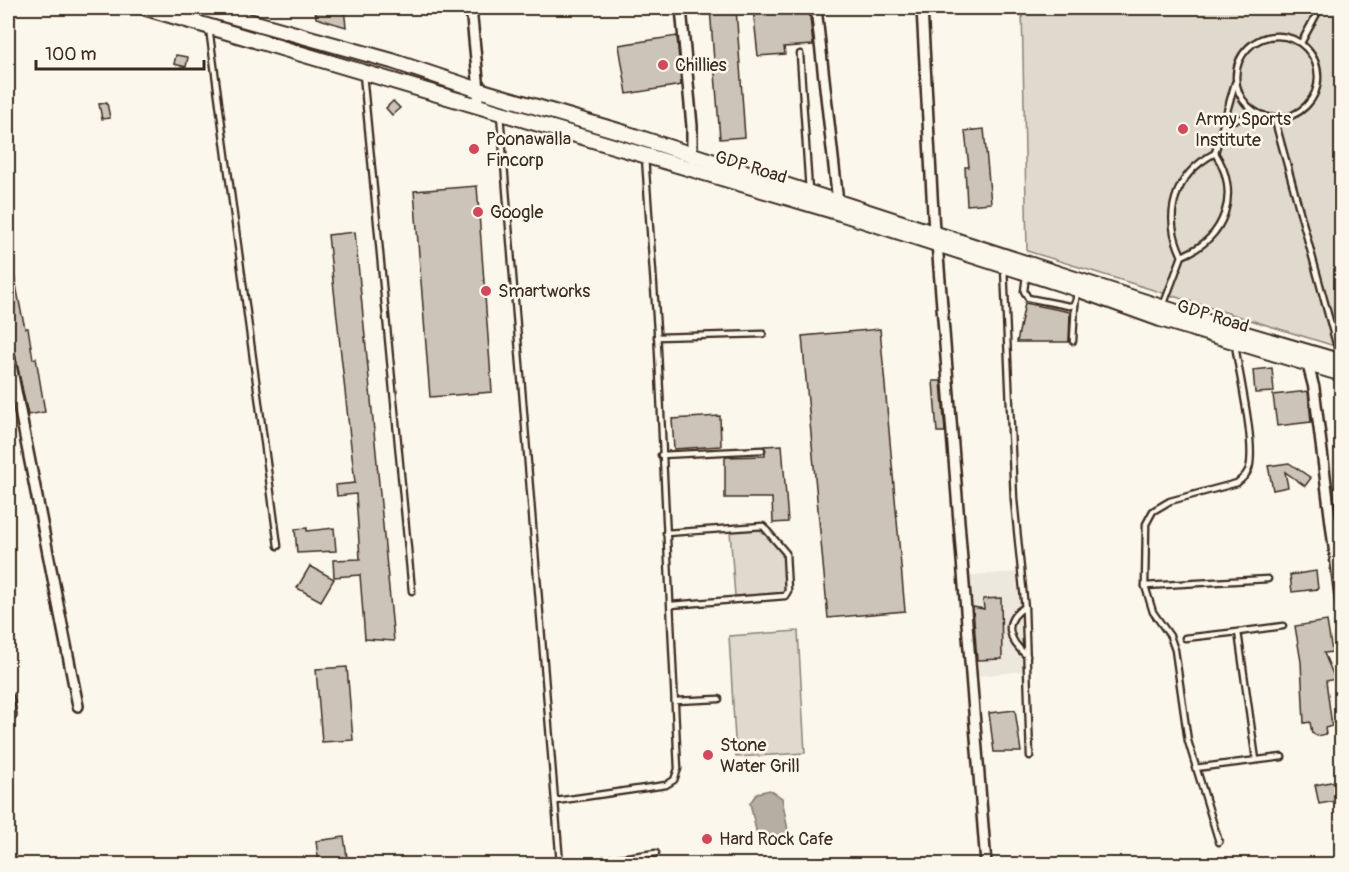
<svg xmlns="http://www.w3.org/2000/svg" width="1349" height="872" font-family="Pangolin,sans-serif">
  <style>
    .built { fill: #ede8dd }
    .green { fill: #dfd9ce; stroke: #8d8276; stroke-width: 1.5 }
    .water { fill: #b6aea2; stroke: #85796d; stroke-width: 1.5 }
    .building { fill: #ccc4b9; stroke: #3b2a1e; stroke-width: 1.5 }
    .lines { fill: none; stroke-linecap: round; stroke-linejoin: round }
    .lane-casing { stroke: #3b2a1e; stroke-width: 9 }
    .street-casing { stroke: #3b2a1e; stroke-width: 14 }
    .secondary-casing { stroke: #3b2a1e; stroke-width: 18 }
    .lane { stroke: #fbf7ec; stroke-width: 4.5 }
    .street { stroke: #fbf7ec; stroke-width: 9 }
    .secondary { stroke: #fbf7ec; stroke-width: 14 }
    .poi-dot { fill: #d1495b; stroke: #fbf7ec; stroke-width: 2 }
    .labels { text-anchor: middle; stroke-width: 5; stroke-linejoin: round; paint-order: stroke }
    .poi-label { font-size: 18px; fill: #3b2a1e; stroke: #fbf7ec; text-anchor: start }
    .street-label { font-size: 18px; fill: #3b2a1e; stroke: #fbf7ec }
  </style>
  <rect width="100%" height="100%" fill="#fbf7ec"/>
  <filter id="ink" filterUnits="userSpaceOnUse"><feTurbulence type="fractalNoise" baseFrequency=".0167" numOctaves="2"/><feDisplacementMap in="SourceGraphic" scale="12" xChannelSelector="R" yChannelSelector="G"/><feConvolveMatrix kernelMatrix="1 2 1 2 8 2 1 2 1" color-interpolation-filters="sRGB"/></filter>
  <g filter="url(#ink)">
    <polygon class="built" points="1018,572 1025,671 970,677 958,576"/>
    <g class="green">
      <polygon points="1022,8 1341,8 1341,348 1027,251"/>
      <polygon points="760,530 783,553 786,593 735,596 730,531"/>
      <polygon points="798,631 805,753 736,757 729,636"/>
    </g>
    <path class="water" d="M770 790 782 798 788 831C777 843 773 845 758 840L750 803 757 793Z"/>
    <g class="building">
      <polygon points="315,8 344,8 346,27 316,18"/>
      <polygon points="710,8 736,8 745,137 720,139"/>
      <polygon points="753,8 809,8 813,45 784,47 785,54 758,56"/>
      <polygon points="677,36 681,85 627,94 619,45"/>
      <polygon points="176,55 188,57 186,67 174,64"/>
      <polygon points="393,101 400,108 392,115 386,108"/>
      <polygon points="107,103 110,118 102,119 99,104"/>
      <polygon points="984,129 991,203 967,205 965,167 969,167 965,131"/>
      <polygon points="477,186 492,392 430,397 414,191"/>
      <polygon points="355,232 394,641 365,639 360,575 334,577 333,560 360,559 356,494 337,496 336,485 355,483 328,235"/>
      <polygon points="12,264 21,311 25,328 28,328 33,359 36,358 45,412 28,415 8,322 8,265"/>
      <polygon points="1025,303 1070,312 1069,342 1017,342"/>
      <polygon points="880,329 905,611 828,618 802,336"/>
      <polygon points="1272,368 1274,392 1255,393 1253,370"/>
      <polygon points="933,381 941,381 945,432 937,432"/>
      <polygon points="1308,391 1311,422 1277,426 1273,395"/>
      <polygon points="720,416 721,446 674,449 672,419"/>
      <polygon points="782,445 788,522 773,523 772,498 725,498 725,457 765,456 764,446"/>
      <polygon points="1289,463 1311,478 1305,486 1285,472 1288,487 1273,490 1268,466"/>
      <polygon points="307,528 307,531 334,528 336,551 297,553 295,529"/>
      <polygon points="310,566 334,579 321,601 297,588"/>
      <polygon points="1316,571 1318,589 1292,592 1290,575"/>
      <polygon points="1001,598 1002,659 977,660 973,607 984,609 983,599"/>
      <polygon points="1327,621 1332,652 1324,653 1335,679 1326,681 1332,726 1325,728 1326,734 1317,736 1312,733 1310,722 1304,723 1301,662 1295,626"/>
      <polygon points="347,667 353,740 322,742 316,669"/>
      <polygon points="1015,710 1021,752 994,752 989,713"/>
      <polygon points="1341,780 1341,800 1319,804 1315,785"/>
      <polygon points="344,837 348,864 319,864 316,841"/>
    </g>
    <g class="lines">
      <defs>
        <g id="lane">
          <polyline points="209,28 278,546"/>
          <circle cx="1277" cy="77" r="41"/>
          <polyline points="1301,43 1320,8"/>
          <polyline points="800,54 809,191"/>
          <polyline points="363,74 412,591"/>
          <polyline points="500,114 560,864"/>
          <polyline points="1274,117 1340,358"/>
          <polyline points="1225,121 1263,115"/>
          <path d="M1182 256C1162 215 1174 175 1215 153L1235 83"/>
          <polyline points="1004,267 1014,500 1025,609 1030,756"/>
          <polyline points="1026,276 1024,291 1028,298 1069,306 1075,305 1077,292"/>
          <path d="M1163 306 1182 256C1226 238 1241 193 1215 153"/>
          <polyline points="657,337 763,334"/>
          <polyline points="1073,341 1075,305"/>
          <polyline points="661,455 762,450"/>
          <polyline points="666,533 763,526 786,553 788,591 785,596 671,605"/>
          <polyline points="1145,586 1268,579"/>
          <path d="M1025 607C1001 621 1009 641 1027 656"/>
          <polyline points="1238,632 1283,626"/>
          <polyline points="1185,638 1238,632 1256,760"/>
          <polyline points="675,701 719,699"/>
          <polyline points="1195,768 1282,757"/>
          <polyline points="556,801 666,785 674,780 678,769 657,330 645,157"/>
          <path d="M1219 842 1188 741 1175 650 1170 636 1153 612 1145 586 1146 524 1153 511 1170 501 1237 483C1243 478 1249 473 1250 464 1254 436 1239 375 1235 344"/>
          <polyline points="576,864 656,853"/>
        </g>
        <g id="street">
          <polyline points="471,8 479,90 477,105"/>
          <polyline points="681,8 692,126 692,157"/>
          <polyline points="816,8 838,202"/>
          <polyline points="922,8 934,232 937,243 986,864"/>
          <polyline points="8,350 78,706"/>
          <polyline points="1308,365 1314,388 1342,611"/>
          <polyline points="8,698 11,715"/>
        </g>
        <g id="secondary">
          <polyline points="146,8 840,213 1077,289 1160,319 1342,374"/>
          <polyline points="202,8 392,61 479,90 625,133 1229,329 1342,362"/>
        </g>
      </defs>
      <use href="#lane" class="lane-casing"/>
      <use href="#street" class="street-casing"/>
      <use href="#secondary" class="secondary-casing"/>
      <use href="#lane" class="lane"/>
      <use href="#street" class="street"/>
      <use href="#secondary" class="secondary"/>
    </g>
  </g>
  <g class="poi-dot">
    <circle cx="663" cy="65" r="6"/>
    <circle cx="1183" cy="129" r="6"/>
    <circle cx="474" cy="149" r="6"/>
    <circle cx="478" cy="212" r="6"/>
    <circle cx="486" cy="291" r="6"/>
    <circle cx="708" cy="755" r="6"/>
    <circle cx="707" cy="839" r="6"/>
  </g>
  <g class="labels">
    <g class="poi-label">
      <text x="675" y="71">Chillies</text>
      <text x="1195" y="125">Army Sports<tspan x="1195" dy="21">Institute</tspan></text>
      <text x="486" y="145">Poonawalla<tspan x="486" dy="21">Fincorp</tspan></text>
      <text x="490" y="218">Google</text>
      <text x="498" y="297">Smartworks</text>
      <text x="720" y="751">Stone<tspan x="720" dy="21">Water Grill</tspan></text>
      <text x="719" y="845">Hard Rock Cafe</text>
    </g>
    <g class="street-label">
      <text transform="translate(751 167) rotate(17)" y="6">GDP Road</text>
      <text transform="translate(1213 316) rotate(17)" y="6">GDP Road</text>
    </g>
  </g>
  <rect width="1349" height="872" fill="none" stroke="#fbf7ec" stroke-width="30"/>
  <rect x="15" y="15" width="1319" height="842" fill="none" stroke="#3b2a1e" stroke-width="2" filter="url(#ink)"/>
  <path d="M36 60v9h168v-9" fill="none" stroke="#3b2a1e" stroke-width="3"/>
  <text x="45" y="60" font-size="18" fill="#3b2a1e" stroke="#fbf7ec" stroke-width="4.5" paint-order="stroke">100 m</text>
</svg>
